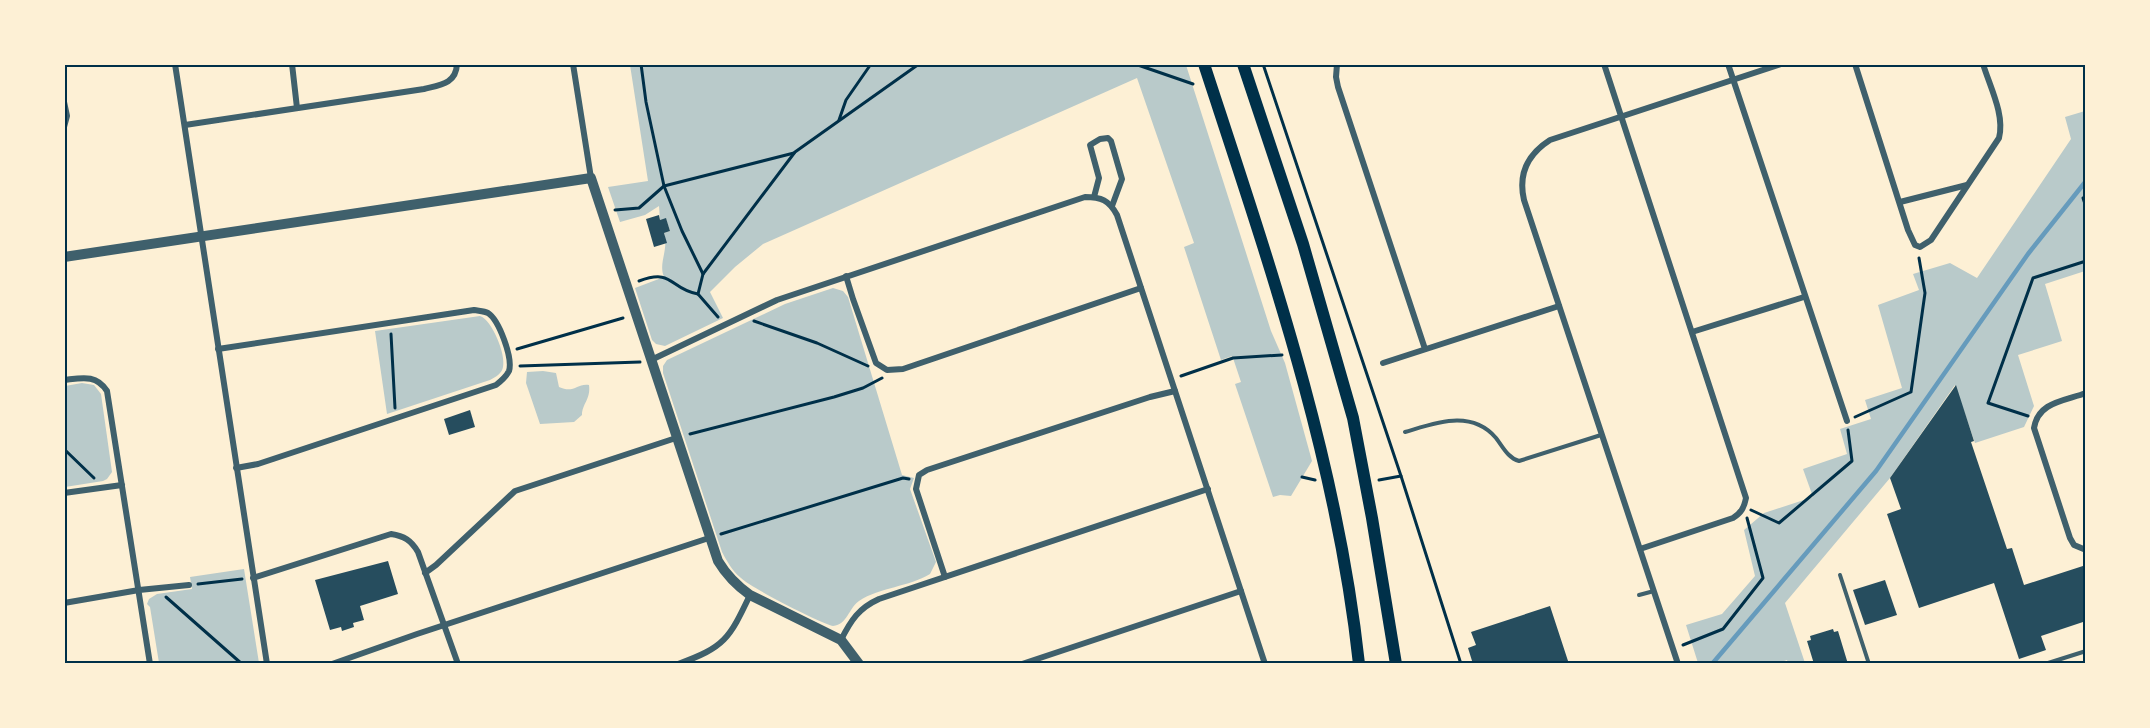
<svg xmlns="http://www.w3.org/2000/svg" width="2150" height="728" font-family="'Noto Serif',serif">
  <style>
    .green { fill: #b9caca }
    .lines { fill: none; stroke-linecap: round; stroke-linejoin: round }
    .stream { stroke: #669bbc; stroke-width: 4.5 }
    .building { fill: #264d5e }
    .path { stroke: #003049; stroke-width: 3 }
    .service { stroke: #3f606c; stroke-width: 4 }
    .minor { stroke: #3f606c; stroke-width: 6 }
    .tertiary { stroke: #3f606c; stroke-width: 10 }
    .primary { stroke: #003049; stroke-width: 12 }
    .neatline { fill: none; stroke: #003049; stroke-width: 2 }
  </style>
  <rect width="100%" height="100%" fill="#fdf0d5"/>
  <g class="green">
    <path d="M630 65H1186L1271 331 1285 363 1312 461 1291 496 1280 495 1273 497 1235 384 1241 382 1233 358 1232 356 1221 360 1184 247 1194 243 1137 78 763 244 735 267 710 292 723 318 665 346 656 344 652 340 635 288 664 277C658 263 669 250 664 233L670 231 666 219 660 220 659 206 645 215 620 222 608 187 648 181Z"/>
    <polygon points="2085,111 2085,271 2045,284 2062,341 2018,355 2034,406 2024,427 1975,443 1955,385 1890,478 1785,603 1805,663 1788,663 1787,660 1776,664 1698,663 1686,625 1722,614 1755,576 1744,530 1764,513 1813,497 1803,469 1847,454 1840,429 1871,419 1865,400 1902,388 1878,305 1919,290 1913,274 1950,263 1977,278 2071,139 2065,117"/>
    <path d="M833 288 843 291 848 297 902 475 914 478 910 489 936 562 930 574C909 587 880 587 859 601 848 609 848 624 833 626 820 623 751 588 741 578 732 571 727 561 722 552L663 373V366L667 360 785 304Z"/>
    <path d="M480 316C492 320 506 354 503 367 502 373 496 377 490 380L387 414 375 331Z"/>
    <path d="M543 371 556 373 559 387C574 394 577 383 589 385 591 399 582 404 582 415L574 422 540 424 526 383 527 372Z"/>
    <polygon points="82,383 94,385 101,394 112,472 107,479 103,481 65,487 65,386"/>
    <polygon points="244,569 259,663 159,663 150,607 147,604 149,599 157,594 192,589 190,577"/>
  </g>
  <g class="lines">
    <polyline class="stream" points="1712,664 1876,471 2028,254 2086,181"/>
  </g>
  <g class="building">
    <polygon points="659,215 660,220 666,218 670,231 664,233 667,243 654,247 646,219"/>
    <polygon points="1956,385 1974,441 1971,442 2007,549 2012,548 2024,585 2086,565 2086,621 2041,636 2046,650 2019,659 1994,583 1919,608 1887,514 1901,509 1890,478"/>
    <polygon points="470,410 475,427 449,435 444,419"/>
    <polygon points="388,561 398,594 360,606 364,620 353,623 354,627 342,631 341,627 330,630 315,580"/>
    <polygon points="1885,580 1897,615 1865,625 1853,590"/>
    <polygon points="1550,606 1569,664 1473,664 1468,648 1476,645 1471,632"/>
    <polygon points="1833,629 1834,632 1838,631 1848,664 1814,664 1807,641 1811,640 1810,636"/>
  </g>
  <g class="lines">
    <g class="path">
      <polyline points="641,64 646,102 664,186 682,231 703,274"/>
      <polyline points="1135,64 1193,84"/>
      <polyline points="1263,64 1401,476 1461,664"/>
      <polyline points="839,120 846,100 871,64"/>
      <polyline points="2086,197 2083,198 2086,207"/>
      <polyline points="615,210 639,208 664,186 794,153"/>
      <path d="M639 281C674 268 669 289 698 294"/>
      <polyline points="718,317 698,294 703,274 795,152 919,64"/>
      <polyline points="754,321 817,343 868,366"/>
      <polyline points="391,334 395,408"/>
      <polyline points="517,349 623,318"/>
      <polyline points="520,366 640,362"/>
      <polyline points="1181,376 1233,358 1282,355"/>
      <polyline points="2028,416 1988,403 2033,278 2086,261"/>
      <polyline points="1855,417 1911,392 1925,293 1919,258"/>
      <polyline points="690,434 834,397 863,388 882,378"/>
      <polyline points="64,449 94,478"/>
      <polyline points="1302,477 1315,480"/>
      <polyline points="1379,480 1401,476"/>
      <polyline points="1751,510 1779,523 1852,461 1848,430"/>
      <polyline points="721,534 903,478 909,479"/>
      <polyline points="198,584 242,579"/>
      <polyline points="166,597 242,664"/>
      <polyline points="1683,645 1723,629 1763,578 1747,518"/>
    </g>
    <g class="service">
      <path d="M1405 432C1436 423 1471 409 1496 438 1503 447 1508 458 1519 461L1601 435"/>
      <polyline points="1840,575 1869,664"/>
      <polyline points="1639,595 1654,591"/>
      <polyline points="2045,664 2086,651"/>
    </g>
    <g class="minor">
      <polyline points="175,64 267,664"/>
      <polyline points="292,64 297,108"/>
      <polyline points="573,64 591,178"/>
      <polyline points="1337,64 1336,77 1338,87 1425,349"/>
      <path d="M1604 64 1746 498C1744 508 1741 513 1733 518L1640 549"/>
      <polyline points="1728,64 1847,421"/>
      <path d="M1855 64 1908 230 1915 245 1920 247 1931 240 1999 138C2005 115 1990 87 1983 64"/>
      <polyline points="64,102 67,116 64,127"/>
      <path d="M185 125 424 89C440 85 456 84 457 64"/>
      <polyline points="1094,197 1099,178 1090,145 1100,139 1108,138 1111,141 1122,179 1112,206"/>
      <polyline points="1900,202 1967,185"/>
      <polyline points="846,276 853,299 876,363 887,370 903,369 1141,288"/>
      <polyline points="1692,332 1804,297"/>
      <path d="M218 349 474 310C479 311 484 311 488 313 499 320 513 358 509 371 506 377 501 381 496 385L258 464 236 468"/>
      <path d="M651 360 777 300 1085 197C1101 197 1109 200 1117 215L1265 664"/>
      <polyline points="1383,363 1559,306"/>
      <path d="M64 380C82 378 96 374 107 391L150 664"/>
      <path d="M2086 393C2064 401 2038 402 2034 428L2070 538 2074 545 2086 550"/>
      <polyline points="64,493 122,485"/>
      <polyline points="425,573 436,565 515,491 676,438"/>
      <polyline points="945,577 916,489 919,475 927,470 1150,397 1175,391"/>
      <path d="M253 578 391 534C404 536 411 540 418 552L458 664"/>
      <polyline points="64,603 139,590 189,585"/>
      <path d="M841 640C851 620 859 608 879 599L1208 489"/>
      <polyline points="332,664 417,634 709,538"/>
      <path d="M678 664C725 647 729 639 750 595"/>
      <polyline points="1022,664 1241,591"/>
      <path d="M1678 664 1524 200C1518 174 1528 154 1550 140L1781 64"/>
    </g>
    <path class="tertiary" d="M64 257 591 178 718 561C727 576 736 585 750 595L841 640 859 664"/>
    <g class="primary">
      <path d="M1204 64C1268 260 1337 458 1359 664"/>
      <polyline points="1243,64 1303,244 1353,418 1372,518 1396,664"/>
    </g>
  </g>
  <rect width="2150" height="728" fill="none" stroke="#fdf0d5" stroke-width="132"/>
  <rect x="66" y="66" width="2018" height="596" class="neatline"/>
</svg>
